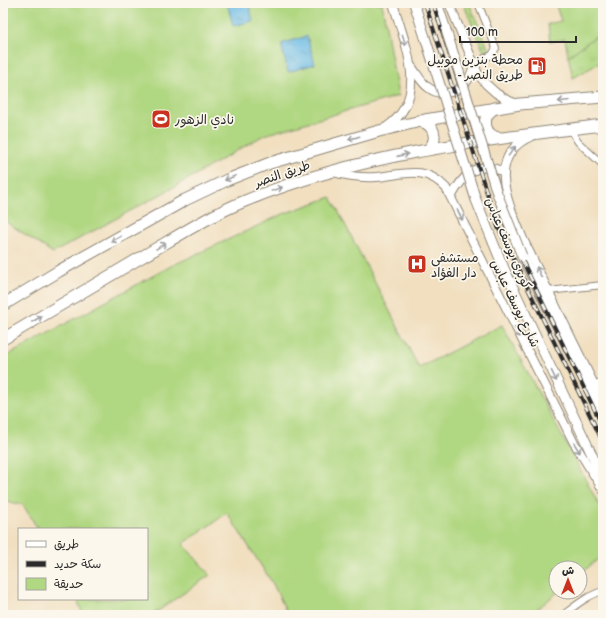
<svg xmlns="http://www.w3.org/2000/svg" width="606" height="618" font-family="'Balsamiq Sans','Playpen Sans Arabic',sans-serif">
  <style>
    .grass { fill: url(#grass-tufts); stroke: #6e8156 }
    .green { fill: #b0d781; stroke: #6e8156 }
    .water { fill: url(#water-ripples); stroke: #4b7388 }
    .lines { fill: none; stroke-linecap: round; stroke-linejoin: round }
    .minor-casing { stroke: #8e8576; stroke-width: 8 }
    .tertiary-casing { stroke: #8e8576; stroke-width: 10 }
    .secondary-casing { stroke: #8e8576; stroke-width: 11 }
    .trunk-casing { stroke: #8e8576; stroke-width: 13 }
    .minor { stroke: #fff; stroke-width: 6 }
    .tertiary { stroke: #fff; stroke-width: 8 }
    .secondary { stroke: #fff; stroke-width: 9 }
    .trunk { stroke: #fff; stroke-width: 11 }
    .rail-casing { stroke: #2b2b2b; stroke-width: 4 }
    .rail { stroke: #fbf7ec; stroke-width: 2.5; stroke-dasharray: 8; stroke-linecap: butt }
    .secondary-bridge-casing { stroke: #8e8576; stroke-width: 11; stroke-linecap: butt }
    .secondary-bridge { stroke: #fff; stroke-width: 9 }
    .oneway { stroke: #a0a0a0 }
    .labels { text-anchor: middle; stroke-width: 3.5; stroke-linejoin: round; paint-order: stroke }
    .poi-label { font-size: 13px; fill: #2b2b2b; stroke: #fbf7ec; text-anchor: start }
    .street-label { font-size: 13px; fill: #2b2b2b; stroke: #fbf7ec }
  </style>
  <defs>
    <pattern id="grass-tufts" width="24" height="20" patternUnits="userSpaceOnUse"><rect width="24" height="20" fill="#b0d781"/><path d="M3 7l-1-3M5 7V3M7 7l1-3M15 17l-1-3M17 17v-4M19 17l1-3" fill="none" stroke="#98b970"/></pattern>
    <pattern id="water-ripples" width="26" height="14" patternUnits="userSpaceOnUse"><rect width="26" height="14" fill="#6bbbe6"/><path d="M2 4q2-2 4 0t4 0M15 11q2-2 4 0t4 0" fill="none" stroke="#5898bb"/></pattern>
  </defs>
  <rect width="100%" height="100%" fill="#fbf7ec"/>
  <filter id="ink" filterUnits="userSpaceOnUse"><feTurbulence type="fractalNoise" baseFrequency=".025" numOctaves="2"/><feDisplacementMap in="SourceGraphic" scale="8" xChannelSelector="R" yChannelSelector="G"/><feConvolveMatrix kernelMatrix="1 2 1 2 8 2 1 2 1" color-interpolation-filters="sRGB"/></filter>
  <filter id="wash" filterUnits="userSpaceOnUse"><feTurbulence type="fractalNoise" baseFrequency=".012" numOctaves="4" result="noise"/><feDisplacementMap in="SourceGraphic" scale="16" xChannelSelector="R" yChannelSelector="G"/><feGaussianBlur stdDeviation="0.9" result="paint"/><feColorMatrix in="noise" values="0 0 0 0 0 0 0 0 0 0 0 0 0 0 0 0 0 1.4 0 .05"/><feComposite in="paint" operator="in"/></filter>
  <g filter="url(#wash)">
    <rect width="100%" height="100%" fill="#f1dfc0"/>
    <g class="grass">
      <polygon points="463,3 469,3 489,50 484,52"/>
      <polygon points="595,37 603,43 603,61 573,78 568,56"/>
    </g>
    <g class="green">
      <polygon points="3,3 382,3 398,96 264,135 176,186 53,253 3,220"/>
      <polygon points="555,3 603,3 603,26 595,37 568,56 565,39 550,42 548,24 561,21"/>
      <polygon points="331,197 419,368 502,325 603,512 603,555 580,574 580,568 556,568 556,592 558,592 530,615 288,615 273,584 227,513 183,544 210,575 152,615 83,615 77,599 147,599 147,529 38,529 23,505 3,500 3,358 169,267 283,214"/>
    </g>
    <g class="water">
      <polygon points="227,3 249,3 253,21 233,26"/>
      <polygon points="307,36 315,64 288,72 281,44"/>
    </g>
  </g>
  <g filter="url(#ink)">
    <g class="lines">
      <defs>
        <g id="minor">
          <polyline points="474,63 492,55 496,48 478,3"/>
          <polyline points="570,129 578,142 603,165"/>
          <polyline points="548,291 603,285"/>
          <polyline points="593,383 603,385"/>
          <path d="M563 615C575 606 588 595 603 591"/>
        </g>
        <g id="tertiary">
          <polyline points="449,3 478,74 486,84 496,93 507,100 517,104"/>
          <path d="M411 66C417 73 421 83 429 88 442 98 462 92 469 78 472 74 473 69 474 63"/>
          <path d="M385 128C431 98 405 45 393 3"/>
          <path d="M532 136C484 156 509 205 523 239L603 403"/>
          <path d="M333 172C347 176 361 178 376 177 404 175 423 164 446 188L573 441 603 490"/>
          <path d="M451 197C463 176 476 159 504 172"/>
        </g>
        <g id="secondary">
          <polyline points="414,3 425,37"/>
          <polyline points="437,3 446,30"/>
          <polyline points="522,256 603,418"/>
          <polyline points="502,264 593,457 603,484"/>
        </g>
        <g id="trunk">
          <path d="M495 108C480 116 483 137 501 138"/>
          <path d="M419 121C434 123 439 139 429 149"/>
          <polyline points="3,305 59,271 185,200 227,180 270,163 379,131 425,120 520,104 603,97"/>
          <path d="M3 339C49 312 95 285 140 258 175 238 208 216 245 201 359 154 482 140 603 125"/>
        </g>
      </defs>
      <use href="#minor" class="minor-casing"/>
      <use href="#tertiary" class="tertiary-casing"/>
      <use href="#secondary" class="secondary-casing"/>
      <use href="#trunk" class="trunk-casing"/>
      <use href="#minor" class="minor"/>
      <use href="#tertiary" class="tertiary"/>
      <use href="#secondary" class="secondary"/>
      <use href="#trunk" class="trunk"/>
      <defs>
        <g id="rail">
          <polyline points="425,3 498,227 603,442"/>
          <polyline points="433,3 484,163 505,225 603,427"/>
        </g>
      </defs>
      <use href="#rail" class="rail-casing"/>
      <use href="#rail" class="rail"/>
      <defs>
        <g id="secondary-bridge">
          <polyline points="446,30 497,193 522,256"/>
          <polyline points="425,37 476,200 502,264"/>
        </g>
      </defs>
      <use href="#secondary-bridge" class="secondary-bridge-casing"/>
      <use href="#secondary-bridge" class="secondary-bridge"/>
    </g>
    <defs><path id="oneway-shaft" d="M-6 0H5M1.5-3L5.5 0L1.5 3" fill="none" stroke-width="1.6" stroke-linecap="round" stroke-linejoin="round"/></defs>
    <g class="oneway">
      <use href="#oneway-shaft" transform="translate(404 40) rotate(74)"/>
      <use href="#oneway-shaft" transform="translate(564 101) rotate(175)"/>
      <use href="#oneway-shaft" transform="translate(354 138) rotate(164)"/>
      <use href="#oneway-shaft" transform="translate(512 151) rotate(-54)"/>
      <use href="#oneway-shaft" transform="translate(403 155) rotate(-13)"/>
      <use href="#oneway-shaft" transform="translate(230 178) rotate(157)"/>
      <use href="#oneway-shaft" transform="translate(277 189) rotate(-19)"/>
      <use href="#oneway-shaft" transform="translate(460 215) rotate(64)"/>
      <use href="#oneway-shaft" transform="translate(116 239) rotate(151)"/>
      <use href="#oneway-shaft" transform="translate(161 246) rotate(-32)"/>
      <use href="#oneway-shaft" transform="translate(539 272) rotate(-115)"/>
      <use href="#oneway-shaft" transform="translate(37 319) rotate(-30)"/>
      <use href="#oneway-shaft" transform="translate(517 332) rotate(63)"/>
      <use href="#oneway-shaft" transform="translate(554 376) rotate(65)"/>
      <use href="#oneway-shaft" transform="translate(577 448) rotate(58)"/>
    </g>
  </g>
  <defs>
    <symbol id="fuel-square" viewBox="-11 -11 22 22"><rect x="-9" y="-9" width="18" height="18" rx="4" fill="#c8321e" stroke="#fbf7ec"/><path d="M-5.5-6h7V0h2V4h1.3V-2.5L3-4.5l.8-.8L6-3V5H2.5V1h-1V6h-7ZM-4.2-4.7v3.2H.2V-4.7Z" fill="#fff"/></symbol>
    <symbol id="stadium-square" viewBox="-11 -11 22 22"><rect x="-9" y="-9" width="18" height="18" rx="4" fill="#c8321e" stroke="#fbf7ec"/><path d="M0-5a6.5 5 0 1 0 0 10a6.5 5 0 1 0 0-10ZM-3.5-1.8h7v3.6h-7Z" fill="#fff"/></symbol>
    <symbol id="hospital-square" viewBox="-11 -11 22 22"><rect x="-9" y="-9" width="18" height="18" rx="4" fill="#c8321e" stroke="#fbf7ec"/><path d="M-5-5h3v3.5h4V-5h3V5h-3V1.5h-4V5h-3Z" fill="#fff"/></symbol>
  </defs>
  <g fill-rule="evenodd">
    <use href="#fuel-square" x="526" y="55" width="22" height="22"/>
    <use href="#stadium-square" x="150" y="108" width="22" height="22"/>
    <use href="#hospital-square" x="406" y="253" width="22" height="22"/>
  </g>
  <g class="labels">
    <g class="poi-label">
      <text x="523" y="64" text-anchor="end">محطة بنزين موبيل<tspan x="523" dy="15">- طريق النصر</tspan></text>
      <text x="175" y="124">نادي الزهور</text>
      <text x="431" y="262">مستشفى<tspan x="431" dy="15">دار الفؤاد</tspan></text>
    </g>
    <g class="street-label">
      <text transform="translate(282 173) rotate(-19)" y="5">طريق النصر</text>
      <text transform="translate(509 243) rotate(67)" y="5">كوبرى يوسف عباس</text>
      <text transform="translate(516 303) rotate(64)" y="5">شارع يوسف عباس</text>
    </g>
  </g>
  <rect width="606" height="618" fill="none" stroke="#fbf7ec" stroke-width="16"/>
  <rect x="18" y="528" width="130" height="72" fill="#fbf7ec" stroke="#a8a59f"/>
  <rect x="26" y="541" width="20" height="6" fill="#ffffff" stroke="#a8a59f"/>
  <text x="54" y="548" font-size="12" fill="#2b2b2b">طريق</text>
  <rect x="26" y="561" width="20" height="6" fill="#2b2b2b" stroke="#a8a59f"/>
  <text x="54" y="568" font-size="12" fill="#2b2b2b">سكة حديد</text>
  <rect x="26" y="578" width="20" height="12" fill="#b0d781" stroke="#a8a59f"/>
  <text x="54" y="588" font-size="12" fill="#2b2b2b">حديقة</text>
  <g transform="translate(568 580)"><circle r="19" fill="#fbf7ec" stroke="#a8a59f"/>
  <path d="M0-3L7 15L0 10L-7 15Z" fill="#c8321e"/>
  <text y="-6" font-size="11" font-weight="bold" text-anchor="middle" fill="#2b2b2b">ش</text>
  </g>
  <path d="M460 36v6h116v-6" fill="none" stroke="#2b2b2b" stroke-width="2"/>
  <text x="466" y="36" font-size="12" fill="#2b2b2b" stroke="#fbf7ec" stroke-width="3" paint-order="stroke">100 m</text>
</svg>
